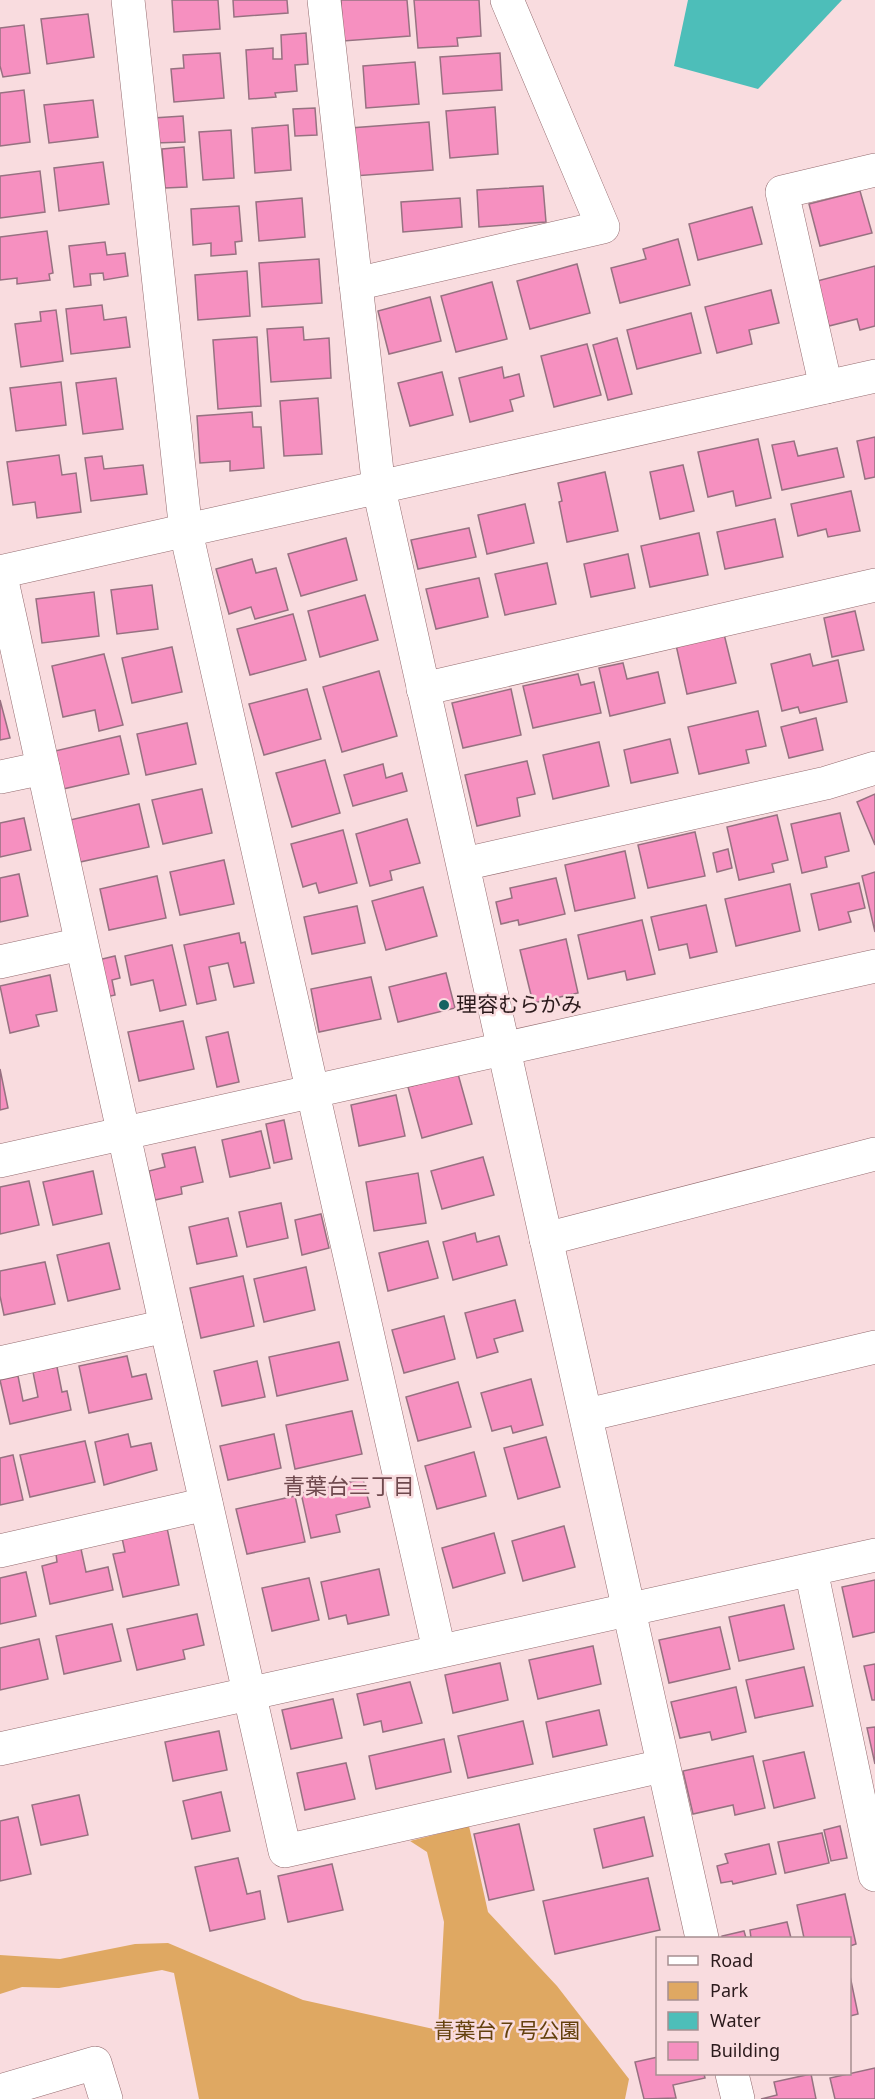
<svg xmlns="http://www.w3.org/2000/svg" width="875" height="2099" font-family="'Noto Sans','Noto Sans JP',sans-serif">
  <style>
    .green { fill: #dfa862 }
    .water { fill: #4dbeb9 }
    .building { fill: #f690c0; stroke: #977181; stroke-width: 1.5 }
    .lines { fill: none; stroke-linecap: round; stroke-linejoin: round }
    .minor-casing { stroke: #946c70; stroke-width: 34 }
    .tertiary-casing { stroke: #946c70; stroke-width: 34 }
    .minor { stroke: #fff; stroke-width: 33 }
    .tertiary { stroke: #fff; stroke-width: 33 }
    .poi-dot { fill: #156361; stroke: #f9dcdf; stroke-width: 2 }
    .labels { text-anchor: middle; stroke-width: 5; stroke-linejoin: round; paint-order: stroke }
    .poi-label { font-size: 21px; fill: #2b1a1c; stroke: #f9dcdf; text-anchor: start }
    .park-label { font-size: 21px; fill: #64410d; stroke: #f9dcdf }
    .neighbourhood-label { font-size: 22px; fill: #6f494e; stroke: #f9dcdf }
  </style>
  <rect width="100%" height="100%" fill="#f9dcdf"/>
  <polygon class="green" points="469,1826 488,1912 557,1986 629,2079 625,2099 199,2099 174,1973 162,1970 59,1988 22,1987 0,1994 0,1955 60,1959 135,1944 168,1943 303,2000 438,2030 444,1922 427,1852 410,1841"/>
  <polygon class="water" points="688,0 842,0 758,89 674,66"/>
  <g class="building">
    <polygon points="172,0 218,0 220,29 174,32"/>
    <polygon points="233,0 287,0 288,13 234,17"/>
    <polygon points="341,0 407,0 410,36 343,41"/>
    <polygon points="414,0 479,0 481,36 457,38 458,46 418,48"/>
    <polygon points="88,14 94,57 47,64 41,19"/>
    <polygon points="24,25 30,73 3,77 0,66 0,28"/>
    <polygon points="306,33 308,64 295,65 297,91 275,93 276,97 249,99 246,50 273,48 273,59 282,59 281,35"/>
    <polygon points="220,53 224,98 174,102 171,69 184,68 183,55"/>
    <polygon points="500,53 502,90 443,94 440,57"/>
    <polygon points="415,62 419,104 366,108 363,66"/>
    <polygon points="24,90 30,142 0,146 0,93"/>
    <polygon points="93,100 98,137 49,143 44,105"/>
    <polygon points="495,107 498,154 450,158 446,111"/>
    <polygon points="315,108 317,135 295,136 293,109"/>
    <polygon points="183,116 185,142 155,143 153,118"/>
    <polygon points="429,122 433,170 354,176 350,128"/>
    <polygon points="288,125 291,170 255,173 252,128"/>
    <polygon points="231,130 234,178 203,180 199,132"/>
    <polygon points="184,147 187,187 165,188 162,149"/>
    <polygon points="103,162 109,204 59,211 54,168"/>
    <polygon points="40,171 45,212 0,218 0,176"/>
    <polygon points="543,186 546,222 479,227 477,190"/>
    <polygon points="860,191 872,233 820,246 809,204"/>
    <polygon points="302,198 305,237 259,241 256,202"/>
    <polygon points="460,198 462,227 403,232 401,202"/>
    <polygon points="239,206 242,241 235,242 236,254 211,256 211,243 193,245 191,209"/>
    <polygon points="752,207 762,244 698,260 689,224"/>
    <polygon points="47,231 53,273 49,274 50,280 17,284 17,278 0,280 0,237"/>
    <polygon points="678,239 690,285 620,303 611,268 646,259 643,249"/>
    <polygon points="105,242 107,255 125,253 128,276 104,280 103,273 90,274 91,285 74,287 69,246"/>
    <polygon points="319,259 322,303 262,307 259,263"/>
    <polygon points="577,264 590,313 530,329 517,281"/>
    <polygon points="875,266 875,326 860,330 857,319 829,326 817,281"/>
    <polygon points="247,271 250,316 198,320 195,275"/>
    <polygon points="492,282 507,339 456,352 441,296"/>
    <polygon points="771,290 779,323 749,330 752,344 717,353 705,307"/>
    <polygon points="430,297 441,341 389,354 378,311"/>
    <polygon points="102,305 104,320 126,317 130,347 71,354 66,309"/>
    <polygon points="56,310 63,361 21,367 15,324 41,321 40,312"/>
    <polygon points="691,313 701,353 637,369 627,330"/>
    <polygon points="303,327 304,340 329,338 331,378 271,382 267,329"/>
    <polygon points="257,337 261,406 218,409 213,340"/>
    <polygon points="617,338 632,394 608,400 593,345"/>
    <polygon points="587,344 601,395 554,407 541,356"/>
    <polygon points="502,367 504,378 519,374 524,396 510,400 513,411 470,422 459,378"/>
    <polygon points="442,372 453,415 410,426 398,383"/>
    <polygon points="116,378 123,429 83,434 76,383"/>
    <polygon points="61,382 66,425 16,431 10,388"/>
    <polygon points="318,398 322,454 284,456 280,401"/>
    <polygon points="252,412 253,427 261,427 264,468 230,471 230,461 200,463 197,416"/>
    <polygon points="875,437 875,477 865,479 857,441"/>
    <polygon points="758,439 771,498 736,506 733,491 708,497 698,452"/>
    <polygon points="794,441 798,456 837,448 844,477 782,490 772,445"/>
    <polygon points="59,455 62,475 76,473 81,512 37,518 35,502 13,505 7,462"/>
    <polygon points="102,456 104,469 143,465 147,494 91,501 85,458"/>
    <polygon points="683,465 694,511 660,519 650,472"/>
    <polygon points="605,472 618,531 567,542 559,502 562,501 558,483"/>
    <polygon points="851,491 860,531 828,537 826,529 798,536 791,504"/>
    <polygon points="525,504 534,543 487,554 478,515"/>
    <polygon points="775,519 783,557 725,569 717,532"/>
    <polygon points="469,528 476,557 418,569 411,540"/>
    <polygon points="699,533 708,575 650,587 641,546"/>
    <polygon points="346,538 357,580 301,596 288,554"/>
    <polygon points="628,554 635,588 591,597 584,564"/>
    <polygon points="252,559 256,573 276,568 288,610 255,619 251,607 229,614 216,569"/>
    <polygon points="547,563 556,604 505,615 495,574"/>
    <polygon points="479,578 488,617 436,629 426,589"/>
    <polygon points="152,585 158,629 117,634 111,590"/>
    <polygon points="94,592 99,636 42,643 36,599"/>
    <polygon points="365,595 378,640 320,657 308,611"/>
    <polygon points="855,611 864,650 832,657 824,618"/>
    <polygon points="293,614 306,660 250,675 237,629"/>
    <polygon points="724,634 736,683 687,694 676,645"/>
    <polygon points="172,647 182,692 132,703 122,658"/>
    <polygon points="104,654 123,725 99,731 95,710 63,717 52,666"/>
    <polygon points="810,654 813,666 838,660 847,702 800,713 798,707 782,711 771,664"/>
    <polygon points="623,663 627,679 658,672 665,703 610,716 599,668"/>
    <polygon points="379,671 397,736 342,752 323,687"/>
    <polygon points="578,674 581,685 594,682 601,713 533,728 523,686"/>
    <polygon points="307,689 321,739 264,755 249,704"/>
    <polygon points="511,689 521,735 463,748 452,703"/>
    <polygon points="0,700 10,738 0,740"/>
    <polygon points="758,711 766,746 746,750 749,763 699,774 688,727"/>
    <polygon points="816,718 823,750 789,758 781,727"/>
    <polygon points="187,723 196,764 146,775 137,734"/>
    <polygon points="120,736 129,774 63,789 55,751"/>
    <polygon points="670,739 678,773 631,783 624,750"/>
    <polygon points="599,742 609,786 553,799 543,755"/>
    <polygon points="325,760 340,813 292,827 276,773"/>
    <polygon points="527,761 535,794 517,798 520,816 477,826 465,775"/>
    <polygon points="383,764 386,778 402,773 407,791 353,806 344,775"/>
    <polygon points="202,789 212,833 163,844 152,800"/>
    <polygon points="875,794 875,845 857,802"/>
    <polygon points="139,804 149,847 80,862 70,820"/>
    <polygon points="840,813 849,851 825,857 827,867 802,873 791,824"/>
    <polygon points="777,815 788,860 772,864 774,872 739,880 727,827"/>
    <polygon points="24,818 31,850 0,857 0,823"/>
    <polygon points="407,819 420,863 390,871 392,880 370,886 356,834"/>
    <polygon points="343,830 357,883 319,893 316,883 303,887 291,844"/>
    <polygon points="695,832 705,876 648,888 638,845"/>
    <polygon points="728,849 732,868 717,872 713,853"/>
    <polygon points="625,851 635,898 575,911 565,865"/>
    <polygon points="224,860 234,904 180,915 170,872"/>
    <polygon points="875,872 875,932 862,876"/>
    <polygon points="19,874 28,916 0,922 0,878"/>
    <polygon points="157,876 166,918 109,930 100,889"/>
    <polygon points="556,878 565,914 519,925 518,920 501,924 496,902 512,898 510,888"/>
    <polygon points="859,883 865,908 848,912 851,922 819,930 811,894"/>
    <polygon points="790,884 800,931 736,946 725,899"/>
    <polygon points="423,887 437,936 386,950 372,901"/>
    <polygon points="706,905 717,952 690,958 687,944 659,950 651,917"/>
    <polygon points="357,906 365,943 312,954 304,917"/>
    <polygon points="642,920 655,974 627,980 625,971 588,979 578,935"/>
    <polygon points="239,933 241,943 245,942 254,983 234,987 228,963 209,967 216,1000 197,1004 184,945"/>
    <polygon points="566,939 578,993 533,1003 520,950"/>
    <polygon points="172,945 186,1005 160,1011 153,980 131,985 125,956"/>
    <polygon points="115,956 120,978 112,980 115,995 102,998 94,961"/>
    <polygon points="446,973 455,1008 398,1022 389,987"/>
    <polygon points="50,975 57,1011 36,1015 39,1026 10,1033 0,986"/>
    <polygon points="371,977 381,1019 319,1032 311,989"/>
    <polygon points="183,1021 194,1069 139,1081 128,1032"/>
    <polygon points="228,1032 239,1082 217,1087 206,1037"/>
    <polygon points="0,1069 8,1108 0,1110"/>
    <polygon points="458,1074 472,1124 422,1138 408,1087"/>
    <polygon points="396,1095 405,1136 359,1146 351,1105"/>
    <polygon points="284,1120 292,1159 274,1163 266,1124"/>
    <polygon points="261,1131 270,1168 230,1177 222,1140"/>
    <polygon points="195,1147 203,1182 181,1187 182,1194 155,1200 149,1171 165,1167 162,1154"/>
    <polygon points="483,1157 494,1195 442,1209 431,1171"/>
    <polygon points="93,1171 102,1214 53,1225 43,1182"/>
    <polygon points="418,1173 426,1223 374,1231 366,1182"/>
    <polygon points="29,1181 39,1225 0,1234 0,1187"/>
    <polygon points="281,1203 288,1238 247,1247 239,1212"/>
    <polygon points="321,1214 329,1248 302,1255 295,1220"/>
    <polygon points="228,1218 237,1256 197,1264 189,1227"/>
    <polygon points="475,1233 477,1242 499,1236 507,1265 453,1280 443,1242"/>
    <polygon points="428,1241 438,1278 388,1291 379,1253"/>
    <polygon points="109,1243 120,1289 68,1301 57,1255"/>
    <polygon points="45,1262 55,1304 4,1315 0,1296 0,1271"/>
    <polygon points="306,1267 315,1310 264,1322 254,1279"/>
    <polygon points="243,1276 254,1326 201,1338 190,1288"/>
    <polygon points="515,1300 523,1331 494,1339 498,1352 477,1358 465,1313"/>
    <polygon points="444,1316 455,1359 404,1373 392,1330"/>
    <polygon points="339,1342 348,1380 277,1396 269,1357"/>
    <polygon points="127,1356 132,1377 146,1374 152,1399 89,1413 79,1366"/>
    <polygon points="257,1361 265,1397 222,1406 214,1371"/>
    <polygon points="57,1367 62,1392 67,1391 71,1410 10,1424 0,1380 18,1376 23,1401 38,1397 33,1372"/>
    <polygon points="531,1379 543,1425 513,1433 511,1426 492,1431 481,1393"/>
    <polygon points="458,1382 471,1427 418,1441 406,1397"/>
    <polygon points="352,1411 362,1454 295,1469 286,1425"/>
    <polygon points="128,1434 131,1447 151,1443 157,1470 104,1485 95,1442"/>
    <polygon points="274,1434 281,1468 228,1480 220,1446"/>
    <polygon points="546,1437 560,1487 518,1499 504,1448"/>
    <polygon points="85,1441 95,1482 30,1497 20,1455"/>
    <polygon points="474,1452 486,1496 437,1509 425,1466"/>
    <polygon points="13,1455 23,1500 0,1505 0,1458"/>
    <polygon points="363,1479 370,1507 336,1515 340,1532 311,1538 301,1493"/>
    <polygon points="295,1496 305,1542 247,1554 236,1509"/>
    <polygon points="166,1523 179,1585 123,1597 113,1554 125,1552 121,1533"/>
    <polygon points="564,1526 575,1567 523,1581 512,1541"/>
    <polygon points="494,1533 505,1573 453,1588 442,1548"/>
    <polygon points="81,1549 86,1572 108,1567 113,1590 50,1604 42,1566 57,1562 56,1554"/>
    <polygon points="379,1569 389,1615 348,1624 346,1615 329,1619 321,1582"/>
    <polygon points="26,1572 36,1616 0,1624 0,1578"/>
    <polygon points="309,1578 319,1620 272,1631 262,1588"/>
    <polygon points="875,1580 875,1632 853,1637 842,1587"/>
    <polygon points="784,1605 794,1649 739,1661 729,1617"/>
    <polygon points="197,1614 204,1645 183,1650 185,1659 137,1670 127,1629"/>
    <polygon points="112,1624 121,1661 64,1674 56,1636"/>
    <polygon points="720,1627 730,1669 669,1683 659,1640"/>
    <polygon points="39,1639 48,1679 0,1690 0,1648"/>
    <polygon points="593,1646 601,1684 538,1699 529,1660"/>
    <polygon points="500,1663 508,1700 453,1713 445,1675"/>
    <polygon points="875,1664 875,1700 872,1700 864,1666"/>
    <polygon points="804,1667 813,1706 755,1718 746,1680"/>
    <polygon points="410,1682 422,1723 383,1732 381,1721 364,1725 357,1694"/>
    <polygon points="736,1687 746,1732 712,1740 710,1732 680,1738 671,1702"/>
    <polygon points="333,1699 342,1738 291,1749 282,1710"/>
    <polygon points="599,1710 607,1745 553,1757 546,1722"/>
    <polygon points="523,1721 533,1764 468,1778 458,1736"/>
    <polygon points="875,1727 875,1764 867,1728"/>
    <polygon points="219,1731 227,1770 173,1781 165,1742"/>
    <polygon points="444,1739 451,1772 376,1789 369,1756"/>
    <polygon points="804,1752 815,1798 774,1808 763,1761"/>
    <polygon points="753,1756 765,1808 735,1815 733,1805 693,1814 683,1771"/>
    <polygon points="346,1763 355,1799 305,1810 297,1773"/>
    <polygon points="221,1792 230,1831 192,1839 183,1801"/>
    <polygon points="79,1795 88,1835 41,1845 32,1805"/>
    <polygon points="18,1817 31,1874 0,1881 0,1821"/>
    <polygon points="644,1817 653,1856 603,1868 594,1829"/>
    <polygon points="519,1824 534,1890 489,1900 474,1834"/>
    <polygon points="840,1826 847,1858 831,1861 824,1830"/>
    <polygon points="822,1833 829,1863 785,1873 778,1842"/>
    <polygon points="769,1844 776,1874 733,1884 732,1881 721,1883 717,1866 728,1863 725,1854"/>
    <polygon points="238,1858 247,1894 260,1891 265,1919 210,1931 195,1867"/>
    <polygon points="332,1864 343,1910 288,1922 278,1876"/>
    <polygon points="648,1878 660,1930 555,1954 543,1901"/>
    <polygon points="845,1894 856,1944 850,1946 850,1938 804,1938 797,1905"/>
    <polygon points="787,1922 791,1938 751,1938 750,1930"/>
    <polygon points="744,1931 746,1938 722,1938 722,1936"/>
    <polygon points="850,1976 858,2014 850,2016"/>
    <polygon points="658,2057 658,2074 704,2074 705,2078 673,2085 676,2098 644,2099 635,2062"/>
    <polygon points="875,2068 875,2099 835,2099 830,2078"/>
    <polygon points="811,2074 816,2099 761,2099 777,2095 774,2082"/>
  </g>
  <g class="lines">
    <defs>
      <g id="minor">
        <polyline points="128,0 186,532 439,1650"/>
        <polyline points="324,0 379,489 702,1938"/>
        <polyline points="356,284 603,227 507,0"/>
        <polyline points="826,387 782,192 875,170"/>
        <polyline points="0,572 166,1326 285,1851 662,1766"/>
        <polyline points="423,689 875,585"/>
        <polyline points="0,777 43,768"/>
        <polyline points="464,864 826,783 875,768"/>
        <polyline points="0,962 81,944"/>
        <polyline points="0,1161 875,966"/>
        <polyline points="546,1239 875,1154"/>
        <polyline points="0,1363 166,1326"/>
        <polyline points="587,1415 875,1347"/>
        <polyline points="0,1551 206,1504"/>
        <polyline points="811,1570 875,1875"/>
        <polyline points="0,1749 875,1555"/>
        <polyline points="732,2074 738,2099"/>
        <polyline points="0,2091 95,2063 106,2099"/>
      </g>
      <polyline id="tertiary" points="0,572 875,376"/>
    </defs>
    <use href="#minor" class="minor-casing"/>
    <use href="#tertiary" class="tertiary-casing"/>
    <use href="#minor" class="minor"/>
    <use href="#tertiary" class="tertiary"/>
  </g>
  <circle class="poi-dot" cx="444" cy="1005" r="6"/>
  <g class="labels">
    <g class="poi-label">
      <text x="456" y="1012">理容むらかみ</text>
    </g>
    <g class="park-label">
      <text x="507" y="2038">青葉台７号公園</text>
    </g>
    <g class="neighbourhood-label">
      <text x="349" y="1494">青葉台三丁目</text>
    </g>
  </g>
  <rect x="656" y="1937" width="195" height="138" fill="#f9dcdf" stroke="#a78e91" stroke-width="1.5"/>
  <rect x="668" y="1956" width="30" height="9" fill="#ffffff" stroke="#a78e91" stroke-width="1.5"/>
  <text x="710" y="1967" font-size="18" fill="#2b1a1c">Road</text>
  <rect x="668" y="1982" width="30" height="18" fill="#dfa862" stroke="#a78e91" stroke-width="1.5"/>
  <text x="710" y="1997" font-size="18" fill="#2b1a1c">Park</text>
  <rect x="668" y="2012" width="30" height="18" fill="#4dbeb9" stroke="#a78e91" stroke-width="1.5"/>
  <text x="710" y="2027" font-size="18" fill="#2b1a1c">Water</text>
  <rect x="668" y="2042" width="30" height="18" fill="#f690c0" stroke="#a78e91" stroke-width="1.5"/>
  <text x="710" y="2057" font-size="18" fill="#2b1a1c">Building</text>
</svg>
